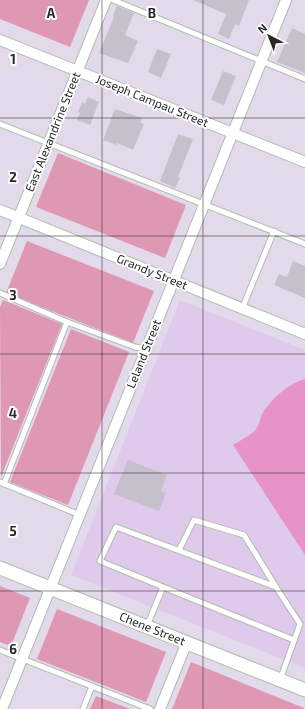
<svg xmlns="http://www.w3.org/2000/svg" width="305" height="709" font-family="'Exo 2',sans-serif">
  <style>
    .education { fill: #dfcaeb }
    .green { fill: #df98b3 }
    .pitch { fill: #e694c7 }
    .building { fill: #c6bfcc }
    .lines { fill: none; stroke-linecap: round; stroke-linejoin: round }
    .service-casing { stroke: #b1bcae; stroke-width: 7 }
    .minor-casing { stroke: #b1bcae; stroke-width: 12 }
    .tertiary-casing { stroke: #b1bcae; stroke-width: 15 }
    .service { stroke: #fff; stroke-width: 5 }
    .minor { stroke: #fff; stroke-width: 10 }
    .tertiary { stroke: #fff; stroke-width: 13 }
    .grid { fill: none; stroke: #282828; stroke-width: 1; stroke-opacity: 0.55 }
    .labels { text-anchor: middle; stroke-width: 4; stroke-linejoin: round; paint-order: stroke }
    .street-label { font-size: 12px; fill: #282828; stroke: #fff }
    .grid-label { font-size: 13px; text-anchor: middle; font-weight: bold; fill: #282828; stroke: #fff; stroke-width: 4; stroke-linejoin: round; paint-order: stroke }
  </style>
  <rect width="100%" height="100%" fill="#e2daea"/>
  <polygon class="education" points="180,300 305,350 305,668 71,575"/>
  <g class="green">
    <polygon points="0,0 89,0 70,47 0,19"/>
    <polygon points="58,153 186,205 165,258 36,207"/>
    <polygon points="27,241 154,291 133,343 6,293"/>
    <polygon points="3,300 62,324 1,477 0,307"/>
    <polygon points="71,329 129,352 68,505 10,482"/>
    <polygon points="0,586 30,598 11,646 0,642"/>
    <polygon points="57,609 166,652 146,702 37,659"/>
    <polygon points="191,662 304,708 304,709 172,709"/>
    <polygon points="96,696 130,709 90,709"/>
  </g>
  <path class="pitch" d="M305 379V555L233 445C238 442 254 433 256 429 259 425 260 419 262 414 271 399 288 384 305 379Z"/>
  <g class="building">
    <polygon points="193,0 249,0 239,26 235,24 229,39 218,34 226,14"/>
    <polygon points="117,6 134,13 125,35 138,41 128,63 99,53 114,17 113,16"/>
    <polygon points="292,28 305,34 305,73 277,62"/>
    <polygon points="157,49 171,54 161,78 148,72"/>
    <polygon points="223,71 236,76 224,105 211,100"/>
    <polygon points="88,97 99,102 90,125 77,120 80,113 78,112 82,102 85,104"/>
    <polygon points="115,109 142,118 140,122 144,124 133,150 117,143 117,145 103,140"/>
    <polygon points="178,134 193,139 178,177 180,178 175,188 160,181"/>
    <polygon points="293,261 305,266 305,298 274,285 279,274 287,277"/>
    <polygon points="128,460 167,475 161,491 166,493 159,511 114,494"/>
  </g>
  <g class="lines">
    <defs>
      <g id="service">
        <polyline points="113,0 305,79"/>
        <polyline points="0,124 305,244"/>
        <polyline points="0,293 67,322 135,347 146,349"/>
        <polyline points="242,309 274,231"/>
        <polyline points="0,482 80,515"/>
        <polyline points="4,484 67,322"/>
        <polyline points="179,550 194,520 244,535 276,587"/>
        <polyline points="163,587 294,640"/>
        <polyline points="147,626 163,587 100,561 116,527 276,587 300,624 280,680"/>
        <polyline points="0,650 150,709"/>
        <polyline points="83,709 92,686"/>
      </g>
      <g id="minor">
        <polyline points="0,40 305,162"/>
        <polyline points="0,210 305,334"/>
        <polyline points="0,264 106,0"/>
        <polyline points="2,709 286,0"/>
        <polyline points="160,709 187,642"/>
      </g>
      <g id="tertiary">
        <path id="s1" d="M0 568 305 690"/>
      </g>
    </defs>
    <use href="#service" class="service-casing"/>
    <use href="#minor" class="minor-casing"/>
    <use href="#tertiary" class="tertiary-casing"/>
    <use href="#service" class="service"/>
    <use href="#minor" class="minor"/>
    <use href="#tertiary" class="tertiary"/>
  </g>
  <path class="grid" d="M102 0V709M203 0V709M0 118H305M0 236H305M0 354H305M0 473H305M0 591H305"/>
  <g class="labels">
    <g class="street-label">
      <text transform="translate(152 101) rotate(22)" y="4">Joseph Campau Street</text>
      <text transform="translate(53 132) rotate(-68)" y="4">East Alexandrine Street</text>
      <text transform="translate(152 272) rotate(22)" y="4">Grandy Street</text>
      <text transform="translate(144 354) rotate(-68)" y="4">Leland Street</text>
      <text dy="4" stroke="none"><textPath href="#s1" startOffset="164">Chene Street</textPath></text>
    </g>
  </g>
  <g class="grid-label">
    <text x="51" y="18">A</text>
    <text x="152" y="18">B</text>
    <text x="13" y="64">1</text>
    <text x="13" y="182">2</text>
    <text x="13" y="300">3</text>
    <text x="13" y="418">4</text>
    <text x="13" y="536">5</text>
    <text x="13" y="654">6</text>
  </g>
  <g transform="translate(269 36) rotate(318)" stroke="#ffffff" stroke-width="3" paint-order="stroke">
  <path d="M0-3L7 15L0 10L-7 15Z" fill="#282828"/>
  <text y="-6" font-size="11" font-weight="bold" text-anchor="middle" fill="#282828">N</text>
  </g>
</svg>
